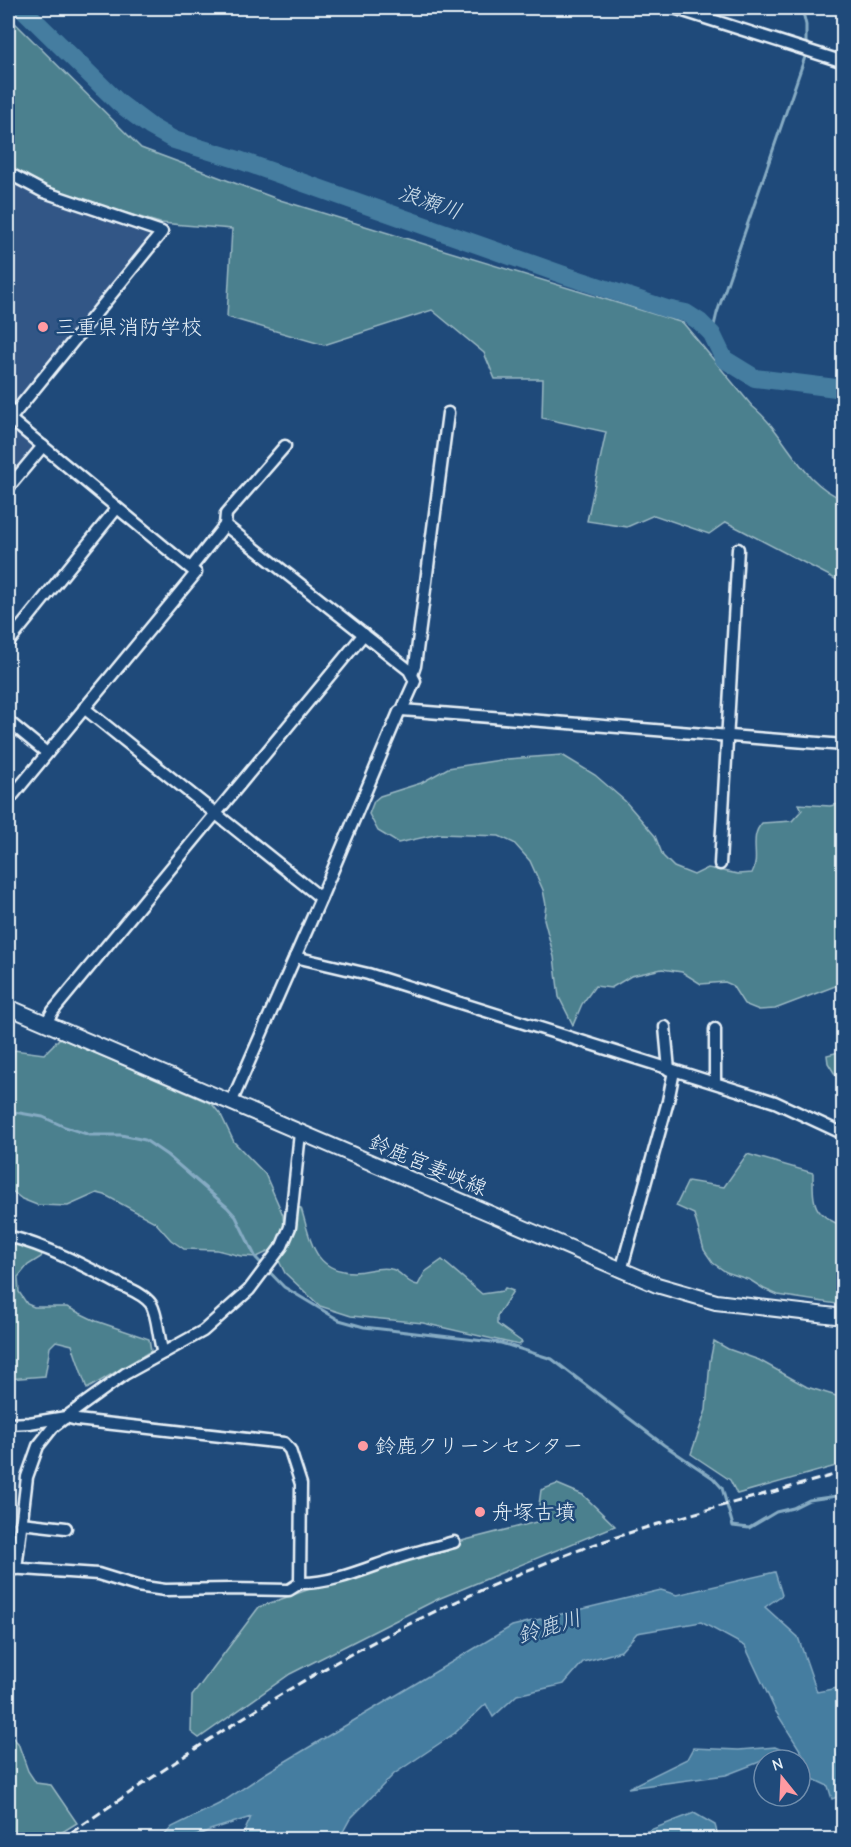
<svg xmlns="http://www.w3.org/2000/svg" width="851" height="1847" font-family="'Comic Neue','Klee One',sans-serif">
  <style>
    .built { fill: #305686 }
    .green { fill: #4b808e; stroke: #9ab8c3; stroke-width: 1.5 }
    .water { fill: #457da0; stroke: #86abc3; stroke-width: 1.5 }
    .lines { fill: none; stroke-linecap: round; stroke-linejoin: round }
    .stream { stroke: #86abc3; stroke-width: 3 }
    .river { stroke: #457da0; stroke-width: 18 }
    .minor-casing { stroke: #e8f1f8; stroke-width: 15 }
    .major-casing { stroke: #e8f1f8; stroke-width: 18 }
    .minor { stroke: #1f4a7a; stroke-width: 10 }
    .major { stroke: #1f4a7a; stroke-width: 14 }
    .rail { stroke: #e8f1f8; stroke-width: 3; stroke-dasharray: 9 4.5; stroke-linecap: butt }
    .poi-dot { fill: #ff9aa2; stroke: #1f4a7a; stroke-width: 2 }
    .labels { text-anchor: middle; stroke-width: 5; stroke-linejoin: round; paint-order: stroke }
    .poi-label { font-size: 21px; fill: #e8f1f8; stroke: #1f4a7a; text-anchor: start }
    .street-label { font-size: 21px; fill: #e8f1f8; stroke: #1f4a7a }
    .water-label { font-size: 22px; font-style: italic; fill: #d0e0eb; stroke: #1f4a7a }
  </style>
  <rect width="100%" height="100%" fill="#1f4a7a"/>
  <filter id="ink" filterUnits="userSpaceOnUse"><feTurbulence type="fractalNoise" baseFrequency=".0167" numOctaves="2"/><feDisplacementMap in="SourceGraphic" scale="12" xChannelSelector="R" yChannelSelector="G"/><feConvolveMatrix kernelMatrix="1 2 1 2 8 2 1 2 1" color-interpolation-filters="sRGB"/></filter>
  <g filter="url(#ink)">
    <g class="built">
      <polygon points="8,178 146,231 149,240 8,414"/>
      <polygon points="8,422 32,443 33,450 8,480"/>
    </g>
    <g class="green">
      <path d="M8 16 141 148 280 200 683 323 752 406C786 433 800 483 843 499V583L726 522 709 534 654 515 627 527 587 521 606 432 542 418 543 379H495L484 353 432 310 324 345 227 317 232 229 160 223 45 189 8 170Z"/>
      <path d="M562 755 595 775 625 801 655 836 663 856 674 867 694 875 708 868 738 874 752 873C761 857 748 838 762 823L792 821 802 810 799 804 830 806 843 803V985H838L775 1009 759 1010 744 1004 732 985 725 982 701 984 682 972 662 969 631 976 611 988 595 986 582 1004 573 1025 559 997 554 957 544 919 546 905 543 890 530 861 514 843 499 836 439 834 398 843 378 831 369 814 374 801 380 796 421 783 448 768 507 759Z"/>
      <polygon points="60,1038 212,1104 221,1115 234,1142 265,1174 283,1215 284,1230 272,1250 257,1257 241,1256 217,1250 184,1249 171,1240 155,1222 105,1195 97,1193 68,1206 37,1205 22,1199 8,1188 8,1074 12,1073 14,1050 44,1054"/>
      <polygon points="843,1051 843,1075 836,1076 828,1063 827,1055"/>
      <path d="M747 1154 813 1173C813 1204 812 1214 843 1226V1305L778 1295 764 1289 750 1280 726 1272 713 1263 704 1250 694 1214 676 1206 688 1181 724 1187Z"/>
      <path d="M294 1207 301 1208C311 1240 313 1272 354 1272 367 1272 378 1266 391 1269 402 1271 406 1284 418 1285L425 1272 442 1260 482 1294 503 1291 505 1288 513 1291 497 1316V1324L522 1342 519 1345 423 1323 351 1316 320 1306 285 1273 279 1261 291 1225Z"/>
      <polygon points="21,1240 44,1250 41,1257 28,1265 18,1277 19,1292 27,1304 34,1307 67,1307 96,1321 149,1339 151,1351 87,1389 72,1345 56,1341 50,1347 45,1376 8,1379 8,1243"/>
      <polygon points="714,1341 728,1349 759,1360 807,1387 843,1398 843,1464 737,1494 730,1480 691,1454 706,1410 710,1361"/>
      <polygon points="557,1484 583,1495 615,1526 438,1599 290,1674 199,1738 191,1732 192,1696 259,1607 403,1556 544,1520 539,1505 541,1490"/>
      <polygon points="8,1733 18,1743 28,1771 36,1783 51,1785 77,1823 51,1839 8,1839"/>
    </g>
    <g class="water">
      <polygon points="775,1572 782,1595 765,1607 798,1637 817,1692 843,1687 843,1795 832,1799 828,1786 800,1773 800,1760 767,1759 726,1775 628,1788 687,1759 693,1748 739,1750 775,1747 807,1761 776,1712 745,1646 701,1622 637,1633 621,1651 583,1662 564,1684 517,1695 493,1717 486,1704 455,1733 394,1774 350,1819 339,1839 241,1839 251,1817 210,1830 189,1839 161,1839 172,1827 221,1803 266,1773 512,1626 661,1590 677,1595"/>
      <polygon points="694,1813 715,1825 719,1839 627,1839"/>
    </g>
    <g class="lines">
      <g class="stream">
        <polyline points="802,8 806,25 806,47"/>
        <polyline points="712,334 717,313 806,54"/>
        <polyline points="8,1111 43,1117 65,1127 90,1135 121,1135 145,1140 167,1155 227,1207 236,1217 256,1258 284,1287 339,1320 364,1327 501,1343 552,1359 664,1445 713,1478 722,1488 733,1526 749,1528 776,1512 793,1508 809,1500 844,1495"/>
      </g>
      <polyline class="river" points="22,8 119,103 151,127 174,140 239,160 561,274 667,309 686,313 700,322 712,334 724,359 755,378 844,389"/>
      <defs>
        <g id="minor">
          <polyline points="674,8 844,62"/>
          <polyline points="8,173 44,192 162,232 10,419 196,573 8,801"/>
          <polyline points="8,488 43,446"/>
          <polyline points="225,525 409,670 415,681 402,710 399,712 321,898 231,1103"/>
          <polyline points="191,568 225,525 226,514 285,446"/>
          <polyline points="8,643 117,508"/>
          <polyline points="412,675 415,666 448,413"/>
          <polyline points="84,708 321,898"/>
          <polyline points="402,710 844,745"/>
          <polyline points="8,721 47,753"/>
          <polyline points="720,864 738,549"/>
          <polyline points="295,957 368,974 775,1102 844,1134"/>
          <polyline points="46,1023 53,1011 364,634"/>
          <polyline points="665,1027 669,1070"/>
          <polyline points="715,1029 715,1082"/>
          <path d="M8 1236C47 1246 83 1265 119 1284 129 1289 144 1294 151 1304 158 1315 158 1339 163 1353"/>
          <polyline points="621,1271 668,1101 674,1071"/>
          <polyline points="8,1424 29,1423 66,1417 77,1420 284,1443 290,1450 301,1484 300,1583 289,1590 230,1589 165,1590 137,1586 98,1574 8,1568"/>
          <polyline points="21,1523 66,1528"/>
          <polyline points="16,1569 27,1477 38,1446 53,1427 66,1417 125,1374 203,1331 249,1290 282,1246 290,1227 300,1133"/>
          <path d="M300 1583C330 1584 362 1570 391 1560 411 1553 433 1548 454 1542"/>
        </g>
        <polyline id="major" points="8,1007 657,1285 716,1302 844,1317"/>
      </defs>
      <use href="#minor" class="minor-casing"/>
      <use href="#major" class="major-casing"/>
      <use href="#minor" class="minor"/>
      <use href="#major" class="major"/>
      <path class="rail" d="M60 1840C155 1776 250 1709 351 1654 414 1620 481 1589 548 1562 644 1523 745 1501 844 1472"/>
    </g>
  </g>
  <g class="poi-dot">
    <circle cx="43" cy="327" r="6"/>
    <circle cx="363" cy="1446" r="6"/>
    <circle cx="480" cy="1512" r="6"/>
  </g>
  <g class="labels">
    <g class="poi-label">
      <text x="55" y="334">三重県消防学校</text>
      <text x="375" y="1453">鈴鹿クリーンセンター</text>
      <text x="492" y="1519">舟塚古墳</text>
    </g>
    <g class="street-label">
      <text transform="translate(428 1165) rotate(23)" y="7">鈴鹿宮妻峡線</text>
    </g>
    <g class="water-label">
      <text transform="translate(430 201) rotate(19)" y="8">浪瀬川</text>
      <text transform="translate(549 1626) rotate(-17)" y="8">鈴鹿川</text>
    </g>
  </g>
  <rect width="851" height="1847" fill="none" stroke="#1f4a7a" stroke-width="30"/>
  <rect x="15" y="15" width="821" height="1817" fill="none" stroke="#e8f1f8" stroke-width="2" filter="url(#ink)"/>
  <g transform="translate(782 1778) rotate(342)"><circle r="28" fill="#1f4a7a" stroke="#6f8dac" stroke-width="1.5"/>
  <path d="M0-4.5L10 22L0 15L-10 22Z" fill="#ff9aa2"/>
  <text y="-9" font-size="16" font-weight="bold" text-anchor="middle" fill="#e8f1f8">N</text>
  </g>
</svg>
